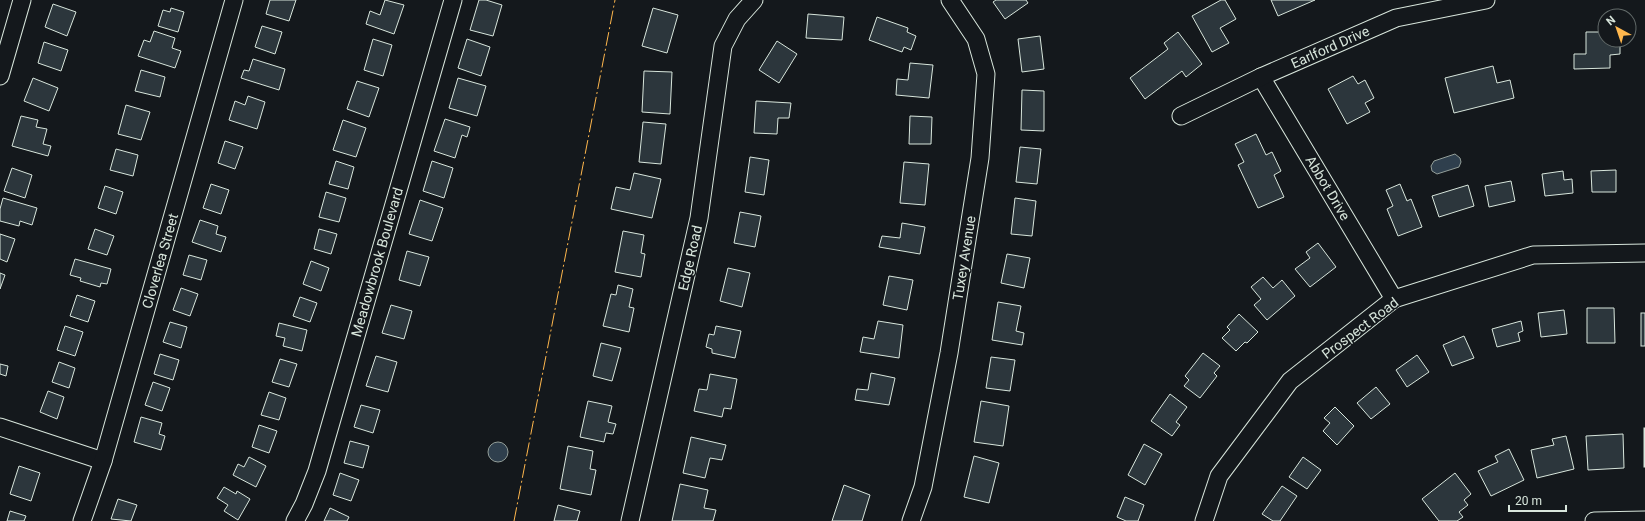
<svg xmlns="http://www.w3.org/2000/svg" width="1645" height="521" font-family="Roboto,sans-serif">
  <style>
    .water { fill: #2f3f4d; stroke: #939e99 }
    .building { fill: #2c363c; stroke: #d8e6dc }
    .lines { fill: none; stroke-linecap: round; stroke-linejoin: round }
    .street-casing { stroke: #d8e6dc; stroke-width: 19 }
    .street { stroke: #14181c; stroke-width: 17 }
    .power { stroke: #ffb74d; stroke-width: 1; stroke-dasharray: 14 3 2 3; stroke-linecap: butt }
    .labels { text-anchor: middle; stroke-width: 3; stroke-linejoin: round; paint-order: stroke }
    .street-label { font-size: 14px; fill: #d8e6dc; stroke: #14181c }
  </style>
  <rect width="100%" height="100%" fill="#14181c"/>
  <g class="water">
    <polygon points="1455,154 1460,158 1461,162 1459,167 1437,174 1432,171 1431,166 1434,161"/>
    <circle cx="498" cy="452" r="10"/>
  </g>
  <g class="building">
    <polygon points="270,0 296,0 289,21 266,14"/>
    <polygon points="385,0 404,5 394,34 366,24 370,11 380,15"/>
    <polygon points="479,0 486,0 502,5 493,36 470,30"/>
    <polygon points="996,0 1026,0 1028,3 1005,19 993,2"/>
    <polygon points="1221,0 1225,0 1236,19 1220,28 1229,43 1212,52 1192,16"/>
    <polygon points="1271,0 1315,0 1278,16"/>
    <polygon points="53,4 76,12 67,36 45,27"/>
    <polygon points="171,8 184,12 178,32 158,26 163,10 170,12"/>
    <polygon points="653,8 678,15 667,53 642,46"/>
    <polygon points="808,14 844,17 842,40 806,38"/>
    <polygon points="877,17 908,28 907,32 916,36 911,50 904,47 902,52 869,40"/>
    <polygon points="262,26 282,32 275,54 255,47"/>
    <polygon points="154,31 175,38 172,48 181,51 175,68 138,56 144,40 150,42"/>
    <polygon points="1178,32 1202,64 1186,77 1182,71 1145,99 1130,78 1168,49 1164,43"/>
    <polygon points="1586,32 1605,32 1605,40 1620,40 1620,54 1610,55 1610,68 1574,69 1574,54 1586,54"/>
    <polygon points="1040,36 1044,69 1022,72 1018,39"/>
    <polygon points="373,39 392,45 383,76 364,70"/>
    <polygon points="467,39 490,47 481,76 458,68"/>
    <polygon points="777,41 797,54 779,83 759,70"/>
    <polygon points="44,42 68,50 61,71 38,63"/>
    <polygon points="253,59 285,69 279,90 241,78 244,70 249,71"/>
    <polygon points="910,63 933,65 929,98 896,95 897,79 908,80"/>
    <polygon points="1493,66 1497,83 1510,80 1514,98 1454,113 1445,78"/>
    <polygon points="141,70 165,77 160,97 135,91"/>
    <polygon points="644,71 672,72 670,114 642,112"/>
    <polygon points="1353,76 1358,84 1365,80 1374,98 1365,103 1370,112 1347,124 1328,89"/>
    <polygon points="33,78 58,88 49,111 24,101"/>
    <polygon points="458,78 486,86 477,116 449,108"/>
    <polygon points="357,81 379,88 369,117 347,109"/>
    <polygon points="1022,90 1044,91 1044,131 1021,130"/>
    <polygon points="248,96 265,102 257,129 229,120 235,101 245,105"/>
    <polygon points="756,101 791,103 789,118 778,118 777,134 754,133"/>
    <polygon points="126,105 150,112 141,140 118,134"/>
    <polygon points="21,116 38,120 36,127 47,129 43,144 51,146 48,156 12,146"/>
    <polygon points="910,116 932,117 931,144 909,144"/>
    <polygon points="445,119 470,127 467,137 462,135 455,158 434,151"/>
    <polygon points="343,120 366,128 356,157 333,150"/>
    <polygon points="643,122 666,124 661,164 639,162"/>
    <polygon points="1256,134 1266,155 1272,152 1281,171 1274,175 1284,197 1258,208 1238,165 1244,162 1235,144"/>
    <polygon points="225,141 243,147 235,169 218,163"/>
    <polygon points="1020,147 1041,149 1037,184 1016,182"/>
    <polygon points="116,149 138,155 133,176 110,170"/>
    <polygon points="750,157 769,160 764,195 745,192"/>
    <polygon points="336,161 354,167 348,189 329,184"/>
    <polygon points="432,161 453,168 444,198 423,191"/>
    <polygon points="904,162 929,164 925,205 900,203"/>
    <polygon points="12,168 32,175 25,198 4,191"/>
    <polygon points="1616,170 1616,192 1592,192 1591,171"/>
    <polygon points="1563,171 1564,180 1572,179 1573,193 1545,196 1542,174"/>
    <polygon points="634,173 661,179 652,218 611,209 616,187 630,190"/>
    <polygon points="1511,181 1515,201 1489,207 1485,186"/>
    <polygon points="211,184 229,190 221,214 203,208"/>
    <polygon points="1400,184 1407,201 1411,199 1422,227 1398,236 1387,209 1393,206 1386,190"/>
    <polygon points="1468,185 1474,206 1439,217 1432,196"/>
    <polygon points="105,186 123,192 116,214 98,208"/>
    <polygon points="326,192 346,198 339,222 319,217"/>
    <polygon points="3,198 37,208 32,225 20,221 19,226 0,221 0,209"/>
    <polygon points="1015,198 1036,201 1032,236 1011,234"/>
    <polygon points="420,200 443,208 432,241 409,234"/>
    <polygon points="740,212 761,216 755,247 734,243"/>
    <polygon points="200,220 218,226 216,234 226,237 221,252 192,242"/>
    <polygon points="902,223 925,227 920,254 879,247 882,236 900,238"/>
    <polygon points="95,229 114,236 107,255 88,249"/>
    <polygon points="319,229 337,234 331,254 314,249"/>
    <polygon points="623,231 644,235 641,253 645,254 641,277 615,272"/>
    <polygon points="0,234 15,239 7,262 0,259"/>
    <polygon points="1318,243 1336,267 1310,287 1295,269 1310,258 1306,252"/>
    <polygon points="407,251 429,257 420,286 399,280"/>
    <polygon points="1007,254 1030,258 1024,288 1001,283"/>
    <polygon points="189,255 207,260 201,280 183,275"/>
    <polygon points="75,259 111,269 107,284 101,283 100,287 80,281 81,278 70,275"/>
    <polygon points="311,261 329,268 321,291 303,284"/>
    <polygon points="728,268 750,273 742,307 720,301"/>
    <polygon points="0,273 5,275 0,289"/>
    <polygon points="889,276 913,280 907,310 883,305"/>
    <polygon points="1263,277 1273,288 1282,280 1295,296 1267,320 1254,305 1261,299 1251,287"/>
    <polygon points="618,285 633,289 629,307 634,308 629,332 603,326 611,294 616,295"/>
    <polygon points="181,288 198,294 190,316 173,310"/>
    <polygon points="77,295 95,301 88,322 70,316"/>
    <polygon points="300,297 317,303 310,322 293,316"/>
    <polygon points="998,302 1021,306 1016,331 1024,333 1022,345 992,340"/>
    <polygon points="391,305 412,311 404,339 382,333"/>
    <polygon points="1587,308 1614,308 1615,343 1587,343"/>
    <polygon points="1564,310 1567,334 1541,337 1538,313"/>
    <rect x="1641" y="313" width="4" height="33"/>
    <polygon points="1239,314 1258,332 1247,343 1245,342 1236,351 1222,338 1230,330 1227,327"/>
    <polygon points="878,321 903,325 899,358 860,352 863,337 874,339"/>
    <polygon points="1521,321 1523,331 1518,333 1520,341 1497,347 1492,329"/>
    <polygon points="170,322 187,327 181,348 163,342"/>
    <polygon points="279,323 307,330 302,351 283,346 285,338 276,336"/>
    <polygon points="65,326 83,332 75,356 57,350"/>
    <polygon points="716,326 741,331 735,358 712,353 712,349 706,347 709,334 714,335"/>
    <polygon points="1464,336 1474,358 1452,366 1443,345"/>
    <polygon points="601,343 621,348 612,381 593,376"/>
    <polygon points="1203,353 1220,366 1214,373 1217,376 1200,398 1184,386 1189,380 1185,376"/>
    <polygon points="160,354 179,360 173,380 154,374"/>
    <polygon points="1417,355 1429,372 1407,387 1396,370"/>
    <polygon points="376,356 397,362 388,392 366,386"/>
    <polygon points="991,357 1015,360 1010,391 986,388"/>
    <polygon points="280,359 297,364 289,387 272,382"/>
    <polygon points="59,362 75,368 69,388 52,382"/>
    <polygon points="0,364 8,366 6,376 0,374"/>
    <polygon points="871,373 895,378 889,405 855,400 857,389 868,390"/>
    <polygon points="710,374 737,379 731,409 724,408 722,417 694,411 699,389 707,390"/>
    <polygon points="153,382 170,388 162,411 145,405"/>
    <polygon points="1376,387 1390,404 1371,419 1357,403"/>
    <polygon points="48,391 64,397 57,419 40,412"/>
    <polygon points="269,392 286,398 279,420 261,415"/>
    <polygon points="1170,394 1187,407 1176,422 1180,425 1172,436 1151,421"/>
    <polygon points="588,401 612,406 608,422 616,424 613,434 606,433 604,442 580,437"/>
    <polygon points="981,401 1009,406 1003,446 974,442"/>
    <polygon points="361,405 380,410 373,433 354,427"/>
    <polygon points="1335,407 1354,426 1337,445 1323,431 1330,423 1324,418"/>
    <polygon points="141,417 162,423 159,434 165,436 161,450 134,442"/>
    <polygon points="259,425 277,431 269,453 252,447"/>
    <rect x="1644" y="428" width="1" height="39"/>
    <polygon points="1623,434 1624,468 1588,470 1586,436"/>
    <polygon points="1566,436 1574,469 1537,478 1531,450 1554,445 1552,439"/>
    <polygon points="691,437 726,445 722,460 710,458 705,478 683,473"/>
    <polygon points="350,441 369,446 363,468 344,463"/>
    <polygon points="1144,444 1162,454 1145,485 1128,475"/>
    <polygon points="568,446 593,451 590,469 596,470 591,495 560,489"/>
    <polygon points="1509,449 1524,480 1491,496 1478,471 1498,462 1495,456"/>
    <polygon points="974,456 999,463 989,503 964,497"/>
    <polygon points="249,457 266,466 256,487 233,475 238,464 244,467"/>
    <polygon points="1303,457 1321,470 1307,489 1289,477"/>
    <polygon points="19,466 40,473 31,501 10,494"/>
    <polygon points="340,473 359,480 351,501 333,495"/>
    <polygon points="1455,473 1471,494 1464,500 1468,505 1459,512 1463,517 1457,521 1439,521 1422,499"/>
    <polygon points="680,484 708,490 704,508 716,510 713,521 672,521"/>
    <polygon points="844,485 870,495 862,521 832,521"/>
    <polygon points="1282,486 1297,496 1280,521 1273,521 1262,514"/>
    <polygon points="224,487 236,494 237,491 250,499 238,520 224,511 228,505 217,498"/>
    <polygon points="1125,497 1144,505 1138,521 1126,521 1117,517"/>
    <polygon points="118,499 137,505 131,521 111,519"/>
    <polygon points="558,505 580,511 577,521 554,521"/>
    <polygon points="330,508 349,517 347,521 324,521"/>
    <polygon points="10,511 26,516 24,521 7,521"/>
  </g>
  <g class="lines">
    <defs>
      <g id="street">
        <polyline points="0,76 22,0"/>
        <polyline points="1261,77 1394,299"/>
        <polyline points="1181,116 1261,77 1396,18 1486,0"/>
        <polyline points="0,427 103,461"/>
        <polyline points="82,521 103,461 234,0"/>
        <polyline points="295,521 304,504 317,471 453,0"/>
        <polyline points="630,521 699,218 723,46 737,19 754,0"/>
        <polyline points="911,521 923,487 949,353 980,158 986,74 976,39 950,0"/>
        <polyline points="1204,521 1219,476 1290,381 1394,299 1533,255 1645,253"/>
        <polyline points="1594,521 1645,520"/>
      </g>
    </defs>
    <use href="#street" class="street-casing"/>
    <use href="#street" class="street"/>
    <polyline class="power" points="514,521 615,0"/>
  </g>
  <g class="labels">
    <g class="street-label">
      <text transform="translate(1330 47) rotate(-24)" y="5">Earlford Drive</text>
      <text transform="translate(1328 188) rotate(59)" y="5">Abbot Drive</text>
      <text transform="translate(690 258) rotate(-77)" y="5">Edge Road</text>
      <text transform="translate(964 258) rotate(-81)" y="5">Tuxey Avenue</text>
      <text transform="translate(160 261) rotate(-74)" y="5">Cloverlea Street</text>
      <text transform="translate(377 262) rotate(-74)" y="5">Meadowbrook Boulevard</text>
      <text transform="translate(1360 328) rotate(-37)" y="5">Prospect Road</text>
    </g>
  </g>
  <g transform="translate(1617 28) rotate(320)"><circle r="19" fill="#14181c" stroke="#626a69"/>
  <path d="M0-3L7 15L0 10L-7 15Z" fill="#ffb74d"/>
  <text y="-6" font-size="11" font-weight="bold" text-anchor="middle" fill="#d8e6dc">N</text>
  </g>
  <path d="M1509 505v6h57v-6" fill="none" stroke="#d8e6dc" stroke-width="2"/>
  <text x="1515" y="505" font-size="12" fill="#d8e6dc" stroke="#14181c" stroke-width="3" paint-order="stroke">20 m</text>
</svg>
